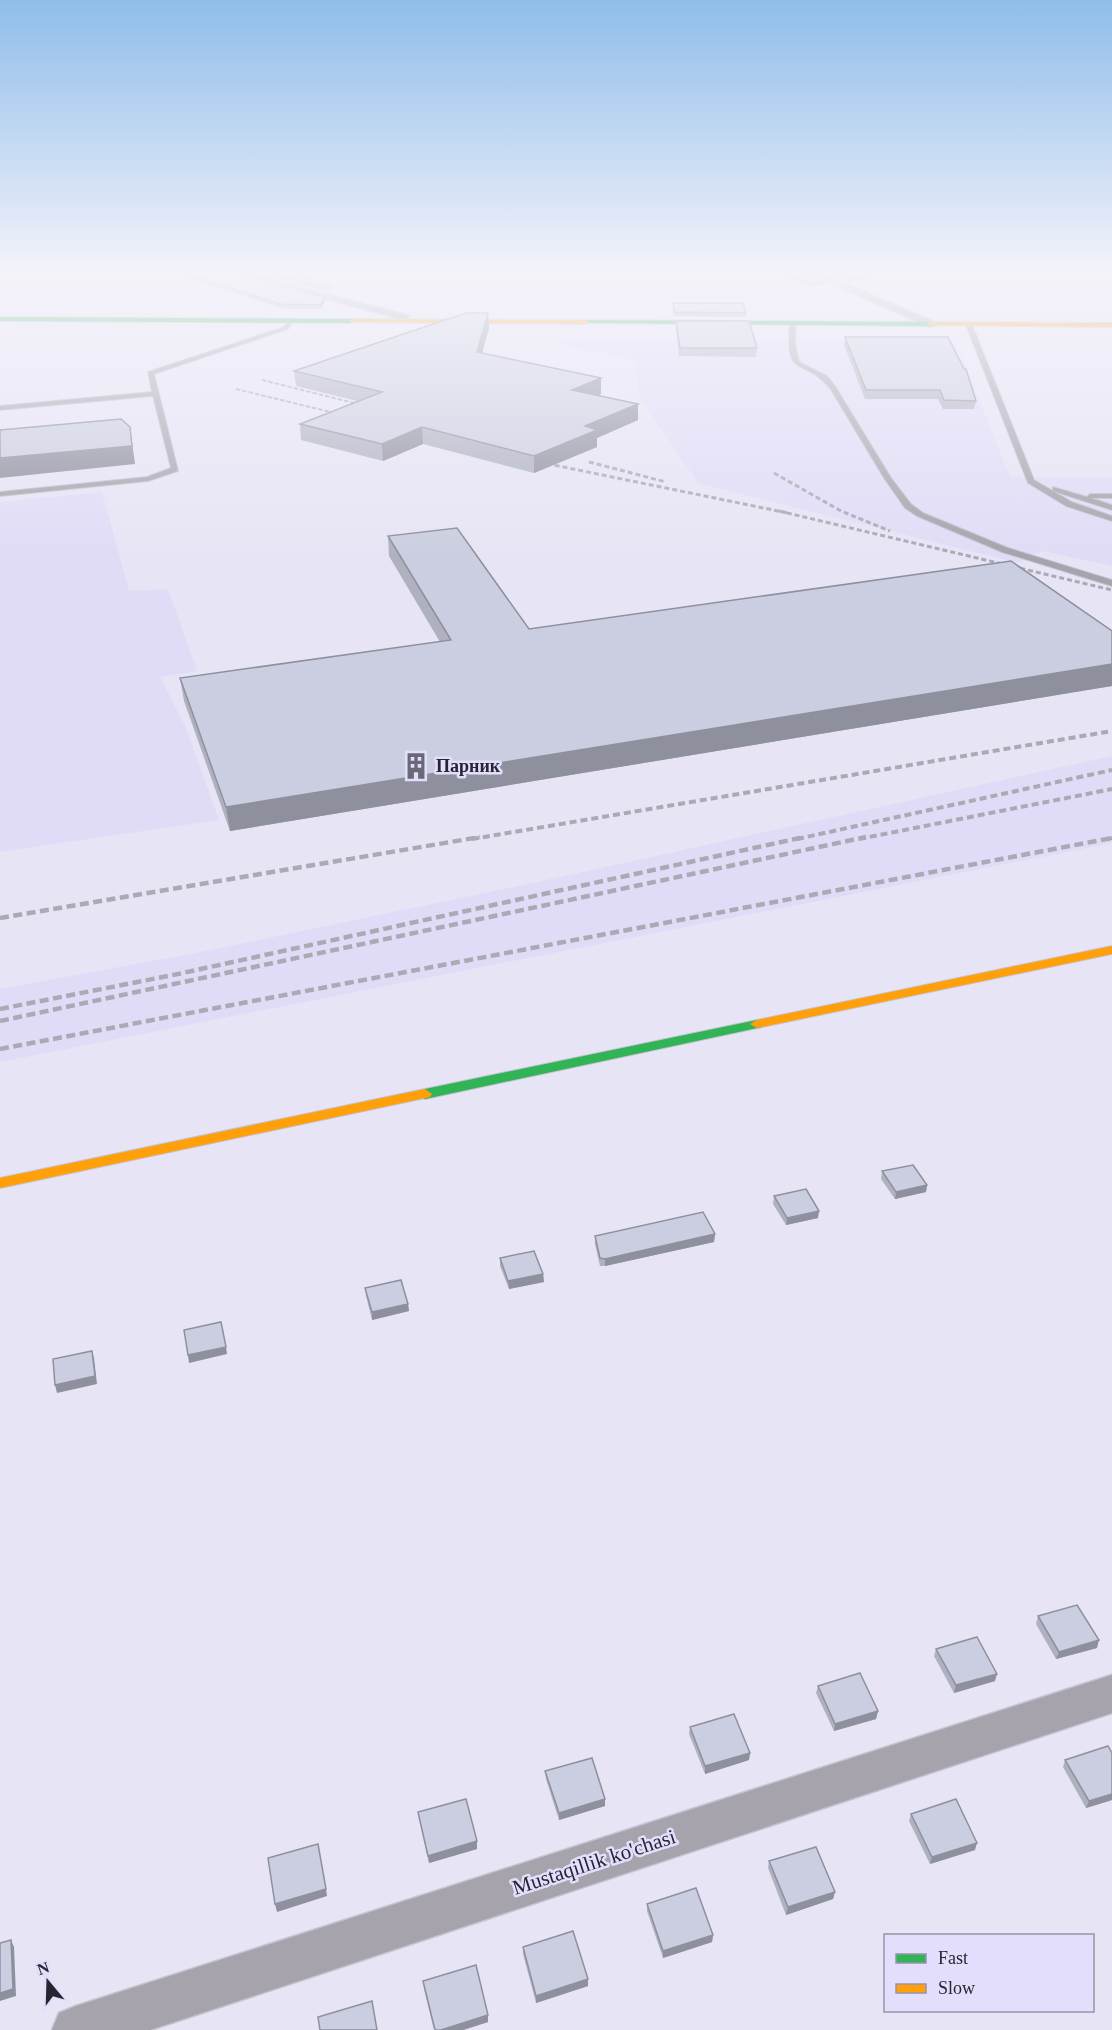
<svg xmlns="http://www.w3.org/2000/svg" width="1112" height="2030" font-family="Georgia,serif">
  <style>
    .built { fill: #e0dcf7 }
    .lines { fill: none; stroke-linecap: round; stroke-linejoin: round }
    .lane-casing { stroke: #c5c3d0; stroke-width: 2 }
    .street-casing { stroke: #c5c3d0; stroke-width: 3 }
    .fast-casing { stroke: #c5c3d0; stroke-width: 2 }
    .slow-casing { stroke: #c5c3d0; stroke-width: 2 }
    .lane { fill: #a6a3ac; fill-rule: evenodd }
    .street { fill: #a6a3ac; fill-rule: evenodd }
    .fast { fill: #30b455; fill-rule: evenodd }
    .slow { fill: #ff9f0a; fill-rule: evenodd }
    .rail-far3 { stroke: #aca8b4; stroke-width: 2; stroke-dasharray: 4.5 2; stroke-linecap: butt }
    .rail-far2 { stroke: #aca8b4; stroke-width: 3; stroke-dasharray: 5 3; stroke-linecap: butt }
    .rail-far1 { stroke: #aca8b4; stroke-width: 4; stroke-dasharray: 7 4; stroke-linecap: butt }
    .rail { stroke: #aca8b4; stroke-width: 4.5; stroke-dasharray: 9 4.5; stroke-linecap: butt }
    .wall { fill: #afb1c1 }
    .shaded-wall { fill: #8e909d }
    .building { fill: #cbcee0; stroke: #8e909d; stroke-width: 1.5 }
    .labels { text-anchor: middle; stroke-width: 5; stroke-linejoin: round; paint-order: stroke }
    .poi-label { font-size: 18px; font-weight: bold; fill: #282533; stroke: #e3defb; text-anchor: start }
    .near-street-label { font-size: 21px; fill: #282533; stroke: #e3defb }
  </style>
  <rect width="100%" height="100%" fill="#e7e4f5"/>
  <g class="built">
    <polygon points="553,338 956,342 1010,477 1112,478 1112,566 1042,551 1018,563 698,483 640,398 635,360 557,344"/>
    <polygon points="102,492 129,591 168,589 197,671 160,677 186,728 219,820 0,852 0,502"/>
    <polygon points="1112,756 1112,843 0,1062 0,989 201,952 514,887"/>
  </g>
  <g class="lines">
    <defs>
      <g id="lane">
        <polygon points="288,320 293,321 288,329 154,374 178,471 148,481 0,496 0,492 147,477 171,468 153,396 0,410 0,406 152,392 148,372 284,327"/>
        <path d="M793 321 796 323 795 343 799 362 827 376 835 386 891 478 911 504 923 513 1008 548 1112 580V586L1002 552 917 516 905 508 884 478 830 388C802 355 785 382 790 323Z"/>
        <polygon points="969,323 972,325 1034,480 1072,502 1112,516 1112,521 1066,506 1028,483 966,325"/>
        <polygon points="1053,487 1087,497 1090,494 1112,494 1112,498 1091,498 1112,505 1112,510 1053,491"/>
      </g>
      <g id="street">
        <polygon points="226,272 244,272 410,316 404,320"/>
        <polygon points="805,272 820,272 939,324 929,327"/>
        <polygon points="1112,1675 1112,1713 150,2030 52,2030 59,2013 76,2006"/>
      </g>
      <g id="fast">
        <polygon points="0,317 351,319 354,321 351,323 0,321"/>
        <polygon points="586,320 929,322 932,324 929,326 584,323"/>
        <polygon points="757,1020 764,1024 762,1027 425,1099 418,1094 425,1089"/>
      </g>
      <g id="slow">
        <polygon points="351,319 586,320 589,322 586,324 349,322"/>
        <polygon points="929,322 1112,323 1112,327 927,325"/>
        <polygon points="1112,946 1112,954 757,1028 750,1024 757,1020"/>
        <polygon points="425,1089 432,1094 430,1097 0,1188 0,1178"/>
      </g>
    </defs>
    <use href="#lane" class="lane-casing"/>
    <use href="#street" class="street-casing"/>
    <use href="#fast" class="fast-casing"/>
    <use href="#slow" class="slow-casing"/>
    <use href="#lane" class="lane"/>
    <use href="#street" class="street"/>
    <use href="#fast" class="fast"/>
    <use href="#slow" class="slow"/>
    <g class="rail-far3">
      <polyline points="262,380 370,407"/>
      <polyline points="236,389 347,416"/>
    </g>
    <g class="rail-far2">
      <polyline points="345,415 347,416"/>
      <polyline points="539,462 788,513"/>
      <polyline points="589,462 666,482"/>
      <polyline points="774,473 841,511 890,531"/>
      <polyline points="779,511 1112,590"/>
    </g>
    <g class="rail-far1">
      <polyline points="472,839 1112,731"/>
      <polyline points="797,839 1112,770"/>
      <polyline points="859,839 1112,789"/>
      <polyline points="1108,839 1112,838"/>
    </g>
    <g class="rail">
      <polyline points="0,918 480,837"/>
      <polyline points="0,1009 178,974 804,837"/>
      <polyline points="0,1021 866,837"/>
      <polyline points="0,1049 1112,838"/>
    </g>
  </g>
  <g class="wall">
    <polygon points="170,272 232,272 325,301 321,309 280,308"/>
    <polygon points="253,272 284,272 332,284 333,288 330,292"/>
    <polygon points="774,272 809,272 827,284 809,287"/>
    <polygon points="826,272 864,272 870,274 869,278 847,281"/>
    <polygon points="673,303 746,313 746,317 674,316"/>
    <polygon points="676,321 757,348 756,357 679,356 676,329"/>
    <polygon points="489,328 482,353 601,394 598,395 638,420 597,438 597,447 534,473 423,444 383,461 301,440 300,424 357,401 296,386 294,371"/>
    <polygon points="845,337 976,401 974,409 943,409 938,399 865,399 844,345"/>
    <polygon points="388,536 529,629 1112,631 1112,686 230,831 184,701 180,678 440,642 389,556"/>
    <polygon points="882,1171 927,1185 926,1192 895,1199 881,1179"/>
    <polygon points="774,1196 818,1218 786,1225 773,1204"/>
    <polygon points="715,1234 714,1242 605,1266 600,1266 595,1244 595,1236"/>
    <polygon points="500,1258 543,1274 544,1282 509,1289 500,1266"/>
    <polygon points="365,1288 408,1304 409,1311 372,1320 366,1296"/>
    <polygon points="1038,1616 1097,1648 1056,1659 1036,1624"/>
    <polygon points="936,1649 995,1681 954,1693 934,1656"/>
    <polygon points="818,1686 878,1711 876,1719 834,1731 816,1693"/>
    <polygon points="690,1727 750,1753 749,1760 705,1774 689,1734"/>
    <polygon points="1112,1753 1112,1800 1086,1808 1063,1767 1065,1760"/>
    <polygon points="545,1771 605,1799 605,1806 559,1820 546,1779"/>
    <polygon points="418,1812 477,1849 429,1863 419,1819"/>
    <polygon points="911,1814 975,1850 930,1864 909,1821"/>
    <polygon points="769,1861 835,1892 833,1899 786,1915 768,1868"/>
    <polygon points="647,1904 713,1935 712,1942 663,1958 647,1911"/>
    <polygon points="523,1947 588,1986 536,2003 523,1954"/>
    <polygon points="423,1981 488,2022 463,2030 434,2030 424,1989"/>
  </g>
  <g class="shaded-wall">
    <polygon points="870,274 869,278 847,281 848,277"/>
    <polygon points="827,280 827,284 809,287 809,283"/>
    <polygon points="325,297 325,301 321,309 320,305"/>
    <polygon points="488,313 489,328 478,367 477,352"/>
    <polygon points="601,378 601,394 572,406 572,390"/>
    <polygon points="638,404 638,420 597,438 597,447 534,473 534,456 585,426"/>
    <polygon points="130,427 135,464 0,478 0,458"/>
    <polygon points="422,427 423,444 383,461 382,444"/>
    <polygon points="1112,664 1112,686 230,831 226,807"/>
    <polygon points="927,1185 926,1192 895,1199 896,1192"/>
    <polygon points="819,1211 818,1218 786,1225 787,1218"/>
    <polygon points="715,1234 714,1242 605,1266 605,1259"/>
    <polygon points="543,1274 544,1282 509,1289 508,1281"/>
    <polygon points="408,1304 409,1311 372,1320 372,1312"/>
    <polygon points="226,1347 227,1354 189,1363 188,1355"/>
    <polygon points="92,1351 94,1358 97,1384 57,1393 55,1385"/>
    <polygon points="1099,1640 1097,1648 1056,1659 1059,1652"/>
    <polygon points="997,1674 995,1681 954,1693 956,1685"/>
    <polygon points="878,1711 876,1719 834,1731 835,1724"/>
    <polygon points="750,1753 749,1760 705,1774 705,1766"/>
    <polygon points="1112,1794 1112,1800 1086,1808 1089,1801"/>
    <polygon points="605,1799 605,1806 559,1820 559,1813"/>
    <polygon points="477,1841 477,1849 429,1863 428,1856"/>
    <polygon points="977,1843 975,1850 930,1864 932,1857"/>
    <polygon points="326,1889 327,1896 277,1912 275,1904"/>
    <polygon points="835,1892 833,1899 786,1915 788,1907"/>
    <polygon points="713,1935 712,1942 663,1958 663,1951"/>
    <polygon points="11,1940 14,1947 16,1996 0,2001 0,1993"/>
    <polygon points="588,1979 588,1986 536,2003 536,1996"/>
    <polygon points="488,2015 488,2022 463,2030 441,2030"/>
  </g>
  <g class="building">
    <polygon points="181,272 232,272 325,297 320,305 280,304"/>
    <polygon points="267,272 284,272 332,284 330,288"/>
    <polygon points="784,272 809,272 827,280 809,283"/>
    <polygon points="835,272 864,272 870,274 848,277"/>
    <polygon points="673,303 743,303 746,313 674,312"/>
    <polygon points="466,313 488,313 477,352 601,378 572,390 638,404 585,426 597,430 534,456 422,427 382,444 300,424 382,392 294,371"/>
    <polygon points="676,321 749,321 757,348 680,348"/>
    <polygon points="845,337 948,337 964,369 966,369 976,401 944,400 940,390 866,390"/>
    <polygon points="121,419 130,427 132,446 0,458 0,430"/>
    <polygon points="457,528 529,629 1011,561 1112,631 1112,664 226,807 180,678 451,640 388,536"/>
    <polygon points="913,1165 927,1185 896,1192 882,1171"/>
    <polygon points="806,1189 819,1211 787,1218 774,1196"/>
    <polygon points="703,1212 715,1234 605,1259 600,1258 595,1236"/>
    <polygon points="534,1251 543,1274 508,1281 500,1258"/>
    <polygon points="401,1280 408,1304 372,1312 365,1288"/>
    <polygon points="221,1322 226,1347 188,1355 184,1330"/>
    <polygon points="92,1351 95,1376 55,1385 53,1359"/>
    <polygon points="1077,1605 1099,1640 1059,1652 1038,1616"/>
    <polygon points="977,1637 997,1674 956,1685 936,1649"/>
    <polygon points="860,1673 878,1711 835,1724 818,1686"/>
    <polygon points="734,1714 750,1753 705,1766 690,1727"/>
    <polygon points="1108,1746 1112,1753 1112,1794 1089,1801 1065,1760"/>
    <polygon points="592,1758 605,1799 559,1813 545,1771"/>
    <polygon points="466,1799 477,1841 428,1856 418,1812"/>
    <polygon points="956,1799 977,1843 932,1857 911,1814"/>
    <polygon points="318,1844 326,1889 275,1904 268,1858"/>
    <polygon points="816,1847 835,1892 788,1907 769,1861"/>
    <polygon points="696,1888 713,1935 663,1951 647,1904"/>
    <polygon points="573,1931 588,1979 536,1996 523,1947"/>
    <polygon points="11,1940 13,1989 0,1993 0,1943"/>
    <polygon points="476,1965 488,2015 441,2030 435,2030 423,1981"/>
    <polygon points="372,2001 377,2030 320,2030 318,2017"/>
  </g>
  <linearGradient id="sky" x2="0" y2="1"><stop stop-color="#8fbdea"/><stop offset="0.49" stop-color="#f4f3fa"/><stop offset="1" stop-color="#f4f3fa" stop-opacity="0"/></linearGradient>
  <rect width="1112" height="556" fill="url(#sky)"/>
  <defs>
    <symbol id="building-bare" viewBox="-9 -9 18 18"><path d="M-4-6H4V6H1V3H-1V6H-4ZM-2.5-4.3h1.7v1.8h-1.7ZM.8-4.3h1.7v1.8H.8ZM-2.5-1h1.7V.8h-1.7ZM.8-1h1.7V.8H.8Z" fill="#6b6877" stroke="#e3defb" stroke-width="2.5" paint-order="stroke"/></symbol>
  </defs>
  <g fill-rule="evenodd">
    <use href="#building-bare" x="397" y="747" width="38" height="38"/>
  </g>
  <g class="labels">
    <g class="poi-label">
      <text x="436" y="772">Парник</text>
    </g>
    <g class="near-street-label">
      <text transform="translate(594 1862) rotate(-18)" y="7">Mustaqillik ko'chasi</text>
    </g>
  </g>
  <rect x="884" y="1934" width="210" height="78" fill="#e3defb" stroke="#9894ab" stroke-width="1.5"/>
  <rect x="896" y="1954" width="30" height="9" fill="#30b455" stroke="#9894ab" stroke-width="1.5"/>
  <text x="938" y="1964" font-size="18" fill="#282533">Fast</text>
  <rect x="896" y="1984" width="30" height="9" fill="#ff9f0a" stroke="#9894ab" stroke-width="1.5"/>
  <text x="938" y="1994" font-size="18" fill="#282533">Slow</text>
  <g transform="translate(48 1982) rotate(341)" stroke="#e3defb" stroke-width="4.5" paint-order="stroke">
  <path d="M0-4.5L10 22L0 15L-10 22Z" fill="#282533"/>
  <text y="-9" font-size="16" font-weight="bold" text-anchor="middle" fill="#282533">N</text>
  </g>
</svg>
